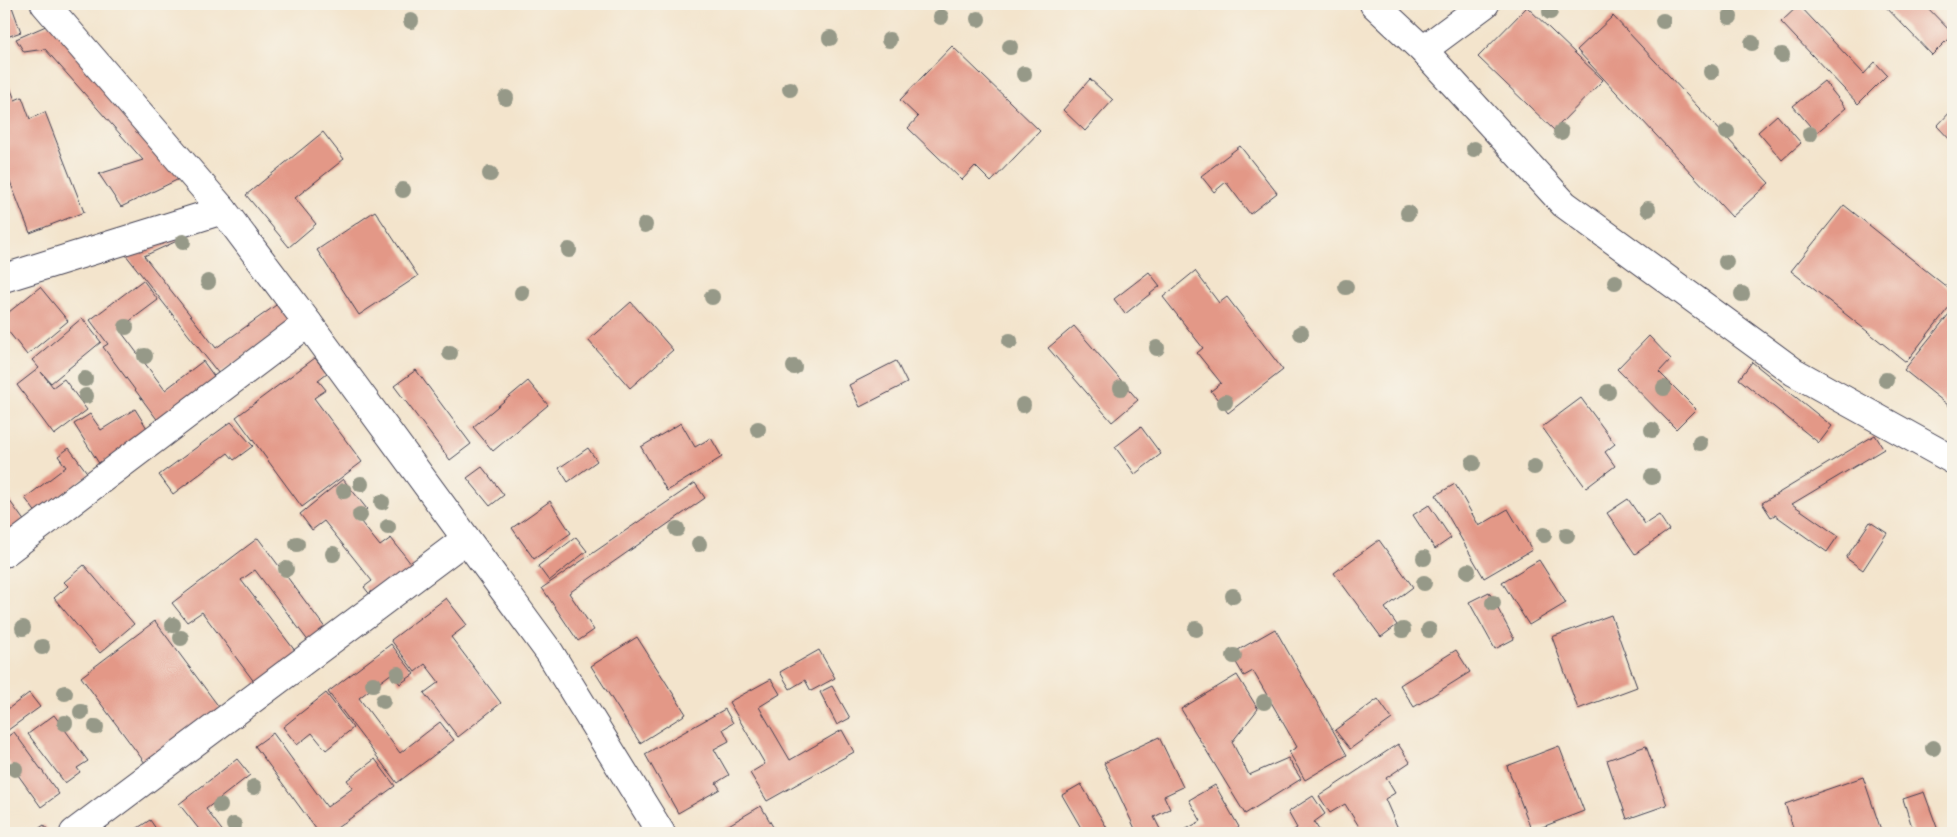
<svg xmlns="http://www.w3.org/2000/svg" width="1957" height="837" font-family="'Balsamiq Sans',sans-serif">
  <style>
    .building { fill: #e39887 }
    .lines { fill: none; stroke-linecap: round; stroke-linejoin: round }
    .street-casing { stroke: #413f51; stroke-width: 30 }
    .secondary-casing { stroke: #413f51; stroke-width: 30 }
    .street { stroke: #fff; stroke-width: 28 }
    .secondary { stroke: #fff; stroke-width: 28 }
    .tree { fill: #969988 }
  </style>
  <rect width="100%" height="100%" fill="#f7f3e8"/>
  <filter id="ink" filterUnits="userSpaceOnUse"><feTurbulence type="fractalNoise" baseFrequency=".02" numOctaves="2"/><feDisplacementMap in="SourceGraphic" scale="10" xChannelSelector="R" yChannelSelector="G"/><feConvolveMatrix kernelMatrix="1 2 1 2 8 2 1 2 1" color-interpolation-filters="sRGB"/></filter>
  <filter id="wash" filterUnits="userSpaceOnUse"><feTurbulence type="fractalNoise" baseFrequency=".0096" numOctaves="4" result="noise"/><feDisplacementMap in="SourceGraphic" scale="20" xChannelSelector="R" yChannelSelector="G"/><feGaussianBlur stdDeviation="1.12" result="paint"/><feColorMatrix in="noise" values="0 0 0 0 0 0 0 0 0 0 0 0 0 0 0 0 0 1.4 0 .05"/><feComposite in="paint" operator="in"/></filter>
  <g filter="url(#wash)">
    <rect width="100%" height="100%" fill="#f3e4cc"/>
    <g id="blocks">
      <g class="building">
        <polygon points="4,4 11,4 21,32 4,38"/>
        <polygon points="1192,4 1206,4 1201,10"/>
        <polygon points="1883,4 1924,4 1953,34 1932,55"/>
        <polygon points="1799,5 1864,74 1875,62 1887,75 1858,104 1781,22"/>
        <polygon points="1527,7 1603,80 1554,130 1478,57"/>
        <polygon points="1613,16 1769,183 1732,217 1577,50"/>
        <polygon points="55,22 181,178 121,207 99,174 143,160 45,49 24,52 16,39"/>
        <polygon points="952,46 1040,131 991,182 975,166 962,180 908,128 918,117 900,100"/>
        <polygon points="4,72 15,100 22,97 30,119 45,112 84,212 30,233 4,166"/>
        <polygon points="1090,79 1113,100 1085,131 1063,110"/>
        <polygon points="1824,81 1846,108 1816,133 1793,106"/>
        <polygon points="1953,109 1953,143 1937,126"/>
        <polygon points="1777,115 1801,143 1782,160 1758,132"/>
        <polygon points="323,132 344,159 295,198 316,224 289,247 246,195"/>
        <polygon points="1240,146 1277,193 1250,214 1226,182 1214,192 1201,176"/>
        <polygon points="1844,205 1953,292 1953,302 1906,362 1791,271"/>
        <polygon points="375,211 418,276 359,315 317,250"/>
        <polygon points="182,224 188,236 144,256 216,348 279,303 293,321 219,374 122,250"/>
        <polygon points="1195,271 1219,303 1227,297 1283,370 1228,413 1211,391 1221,383 1197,353 1203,348 1163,297"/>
        <polygon points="1149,272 1160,286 1125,314 1114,299"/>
        <polygon points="143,280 158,300 119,329 165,390 203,361 216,379 159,422 103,347 108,344 90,320"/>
        <polygon points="40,287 68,321 27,355 4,326 4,316"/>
        <polygon points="631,302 673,350 630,388 588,340"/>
        <polygon points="1953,309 1953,409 1904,370"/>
        <polygon points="82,318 101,342 51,383 41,372 53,387 64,379 87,410 54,435 17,385 39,368 32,360"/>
        <polygon points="1074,326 1138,400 1112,422 1048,348"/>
        <polygon points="1649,336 1671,359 1659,372 1696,409 1676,429 1617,369"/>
        <polygon points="315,358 327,373 318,380 326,390 314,398 362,462 302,507 236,417"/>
        <polygon points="896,361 907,383 860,407 849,385"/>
        <polygon points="1752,362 1832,426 1819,443 1739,379"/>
        <polygon points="416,370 471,444 450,460 394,386"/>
        <polygon points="528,381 548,405 493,451 473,427"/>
        <polygon points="1581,398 1615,444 1605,452 1615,466 1586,488 1542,427"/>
        <polygon points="135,409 150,433 100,465 74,424 90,414 101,430"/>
        <polygon points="231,422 253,446 234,460 228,453 173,494 159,475"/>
        <polygon points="681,423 695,447 711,438 722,457 667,491 641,447"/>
        <polygon points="1141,427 1161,454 1135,474 1115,447"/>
        <polygon points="1875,435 1884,449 1792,504 1838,536 1827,552 1775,515 1771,517 1762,503"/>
        <polygon points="69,448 89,475 37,514 25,498 66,467 58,456"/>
        <polygon points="588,448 597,461 568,482 559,468"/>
        <polygon points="482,467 504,495 490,506 467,478"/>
        <polygon points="343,479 367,509 357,517 380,546 391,538 415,569 375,601 364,587 372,581 324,521 312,530 300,514"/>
        <polygon points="695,483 705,498 569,593 594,630 578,641 542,588"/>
        <polygon points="1455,484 1479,526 1508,509 1532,550 1484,578 1436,495"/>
        <polygon points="4,493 25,522 4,538"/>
        <polygon points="1628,499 1645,524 1659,515 1669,530 1635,554 1607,513"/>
        <polygon points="550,501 571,533 534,559 512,528"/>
        <polygon points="1429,505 1451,538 1435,549 1413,515"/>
        <polygon points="1870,522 1887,533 1863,570 1846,558"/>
        <polygon points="576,537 587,551 549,581 538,566"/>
        <polygon points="258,538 329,633 312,646 255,570 241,580 299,656 258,687 202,612 187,622 172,603"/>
        <polygon points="1379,540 1413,587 1385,608 1397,625 1381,637 1334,573"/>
        <polygon points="1539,560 1566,603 1529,625 1502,582"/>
        <polygon points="84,565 134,624 100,653 54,598 68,586 64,582"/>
        <polygon points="1489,592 1514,639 1495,649 1469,602"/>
        <polygon points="446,598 467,625 451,637 501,703 458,737 424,693 439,682 425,664 415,672 391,640"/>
        <polygon points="1611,615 1637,687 1578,709 1552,637"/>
        <polygon points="155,621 222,711 148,767 81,677"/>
        <polygon points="1275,629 1347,755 1305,780 1289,752 1297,747 1253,671 1244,676 1231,654"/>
        <polygon points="637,637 686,714 640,743 591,666"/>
        <polygon points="391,644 414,674 400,684 392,673 359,698 400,753 440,722 454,740 397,783 328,692"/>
        <polygon points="819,650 835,678 811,691 805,680 790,689 780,672"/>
        <polygon points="1456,650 1470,672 1414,707 1400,685"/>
        <polygon points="1237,675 1258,709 1232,742 1249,775 1288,758 1301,779 1245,814 1181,709"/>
        <polygon points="771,679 780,694 759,707 790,760 842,730 854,752 767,801 750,773 765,764 729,702"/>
        <polygon points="832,686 850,718 837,725 820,692"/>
        <polygon points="29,693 40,707 4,733 4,712"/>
        <polygon points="326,693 353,728 326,750 312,733 297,745 283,727"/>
        <polygon points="1378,699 1392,719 1350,749 1335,730"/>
        <polygon points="725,709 733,723 723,729 729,741 714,749 729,775 716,783 720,789 678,813 645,754"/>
        <polygon points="54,715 88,761 77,768 80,772 65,783 28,734"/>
        <polygon points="14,732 59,794 41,807 8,761 4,764 4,739"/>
        <polygon points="273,733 327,807 353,788 347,780 375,759 395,786 330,833 319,833 255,746"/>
        <polygon points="1159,737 1183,787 1164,796 1170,809 1154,817 1162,833 1137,833 1104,763"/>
        <polygon points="1398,744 1410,762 1386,778 1395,793 1385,799 1400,833 1363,833 1345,804 1330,813 1319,796"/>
        <polygon points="1559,746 1584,811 1532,831 1507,766"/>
        <polygon points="1646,746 1667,805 1627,819 1607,760"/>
        <polygon points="237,759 250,775 206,809 224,833 202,833 179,804"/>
        <polygon points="1863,777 1882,833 1795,833 1785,804"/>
        <polygon points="1081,784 1110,833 1084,833 1062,795"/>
        <polygon points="1215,785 1239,827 1227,833 1179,833 1201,821 1189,800"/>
        <polygon points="1924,792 1939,833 1914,833 1903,799"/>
        <polygon points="1313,796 1325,814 1314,822 1321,833 1289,833 1297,828 1288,812"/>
        <polygon points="761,806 776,832 715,833"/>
        <polygon points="150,820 159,833 130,833"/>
        <polygon points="44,825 50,833 32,833"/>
      </g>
    </g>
  </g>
  <g filter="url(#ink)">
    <use href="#blocks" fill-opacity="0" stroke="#413f51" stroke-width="1"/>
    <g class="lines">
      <defs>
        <g id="street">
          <polyline points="45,4 223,210 308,323 550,653 661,833"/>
          <polyline points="1423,50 1485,4"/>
          <polyline points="4,278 223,210"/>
          <polyline points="4,553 308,323"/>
          <polyline points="74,833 466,539"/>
        </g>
        <polyline id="secondary" points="1374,4 1423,50 1564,204 1794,372 1953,460"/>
      </defs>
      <use href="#street" class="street-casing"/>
      <use href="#secondary" class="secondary-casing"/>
      <use href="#street" class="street"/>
      <use href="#secondary" class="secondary"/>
    </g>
    <g class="tree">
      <circle cx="1550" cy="12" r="8"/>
      <circle cx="941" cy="17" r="8"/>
      <circle cx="1730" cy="17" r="8"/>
      <circle cx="978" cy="19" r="8"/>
      <circle cx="411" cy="21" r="8"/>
      <circle cx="1663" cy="21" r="8"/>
      <circle cx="830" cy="38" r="8"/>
      <circle cx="889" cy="40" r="8"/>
      <circle cx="1752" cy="43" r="8"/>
      <circle cx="1010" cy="47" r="8"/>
      <circle cx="1782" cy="55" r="8"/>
      <circle cx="1711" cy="72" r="8"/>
      <circle cx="1024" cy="74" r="8"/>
      <circle cx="790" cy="89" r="8"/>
      <circle cx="506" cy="98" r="8"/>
      <circle cx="1561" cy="132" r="8"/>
      <circle cx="1727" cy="132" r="8"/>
      <circle cx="1810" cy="134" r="8"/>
      <circle cx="1474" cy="149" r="8"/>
      <circle cx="490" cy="174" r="8"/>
      <circle cx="403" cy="190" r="8"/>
      <circle cx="1648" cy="209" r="8"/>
      <circle cx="1408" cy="213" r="8"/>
      <circle cx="645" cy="225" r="8"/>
      <circle cx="183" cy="242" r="8"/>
      <circle cx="569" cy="250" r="8"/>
      <circle cx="1726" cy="262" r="8"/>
      <circle cx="208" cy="282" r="8"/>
      <circle cx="1615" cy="282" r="8"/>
      <circle cx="1346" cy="287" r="8"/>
      <circle cx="522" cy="293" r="8"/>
      <circle cx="1742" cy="294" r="8"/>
      <circle cx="712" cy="297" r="8"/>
      <circle cx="126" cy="327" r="8"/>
      <circle cx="1301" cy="333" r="8"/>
      <circle cx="1010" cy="341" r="8"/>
      <circle cx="1157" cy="348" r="8"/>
      <circle cx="450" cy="353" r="8"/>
      <circle cx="145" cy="356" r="8"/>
      <circle cx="794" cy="367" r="8"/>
      <circle cx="85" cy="379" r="8"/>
      <circle cx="1886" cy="380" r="8"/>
      <circle cx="1121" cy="388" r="8"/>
      <circle cx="1664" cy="388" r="8"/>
      <circle cx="1608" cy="392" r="8"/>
      <circle cx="86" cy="396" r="8"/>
      <circle cx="1225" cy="402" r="8"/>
      <circle cx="1023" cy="405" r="8"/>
      <circle cx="758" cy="429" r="8"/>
      <circle cx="1652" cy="430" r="8"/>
      <circle cx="1700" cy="443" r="8"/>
      <circle cx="1473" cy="463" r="8"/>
      <circle cx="1534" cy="467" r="8"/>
      <circle cx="1652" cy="477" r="8"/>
      <circle cx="361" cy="484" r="8"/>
      <circle cx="344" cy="491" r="8"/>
      <circle cx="382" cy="502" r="8"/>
      <circle cx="360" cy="515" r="8"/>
      <circle cx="388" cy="527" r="8"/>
      <circle cx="677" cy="529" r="8"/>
      <circle cx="1544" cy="535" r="8"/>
      <circle cx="1567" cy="535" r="8"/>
      <circle cx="297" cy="544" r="8"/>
      <circle cx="699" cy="544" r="8"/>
      <circle cx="333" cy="554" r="8"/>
      <circle cx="1424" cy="558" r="8"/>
      <circle cx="286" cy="569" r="8"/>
      <circle cx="1468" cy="571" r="8"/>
      <circle cx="1424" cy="583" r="8"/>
      <circle cx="1233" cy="596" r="8"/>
      <circle cx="1493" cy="603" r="8"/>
      <circle cx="173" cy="625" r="8"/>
      <circle cx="23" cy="628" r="8"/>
      <circle cx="1196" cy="629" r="8"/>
      <circle cx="1403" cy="630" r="8"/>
      <circle cx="1429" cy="630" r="8"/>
      <circle cx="181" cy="638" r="8"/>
      <circle cx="42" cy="647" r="8"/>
      <circle cx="1234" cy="656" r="8"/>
      <circle cx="398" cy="674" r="8"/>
      <circle cx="373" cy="684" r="8"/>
      <circle cx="65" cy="693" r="8"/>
      <circle cx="383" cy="701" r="8"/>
      <circle cx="1264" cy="702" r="8"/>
      <circle cx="81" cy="712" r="8"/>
      <circle cx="65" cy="723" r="8"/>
      <circle cx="96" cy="727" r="8"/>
      <circle cx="1933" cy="748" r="8"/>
      <circle cx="15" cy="769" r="8"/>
      <circle cx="254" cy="787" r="8"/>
      <circle cx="220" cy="806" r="8"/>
      <circle cx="234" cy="825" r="8"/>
    </g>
  </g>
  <rect width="1957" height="837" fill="none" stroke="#f7f3e8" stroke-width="20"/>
</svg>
